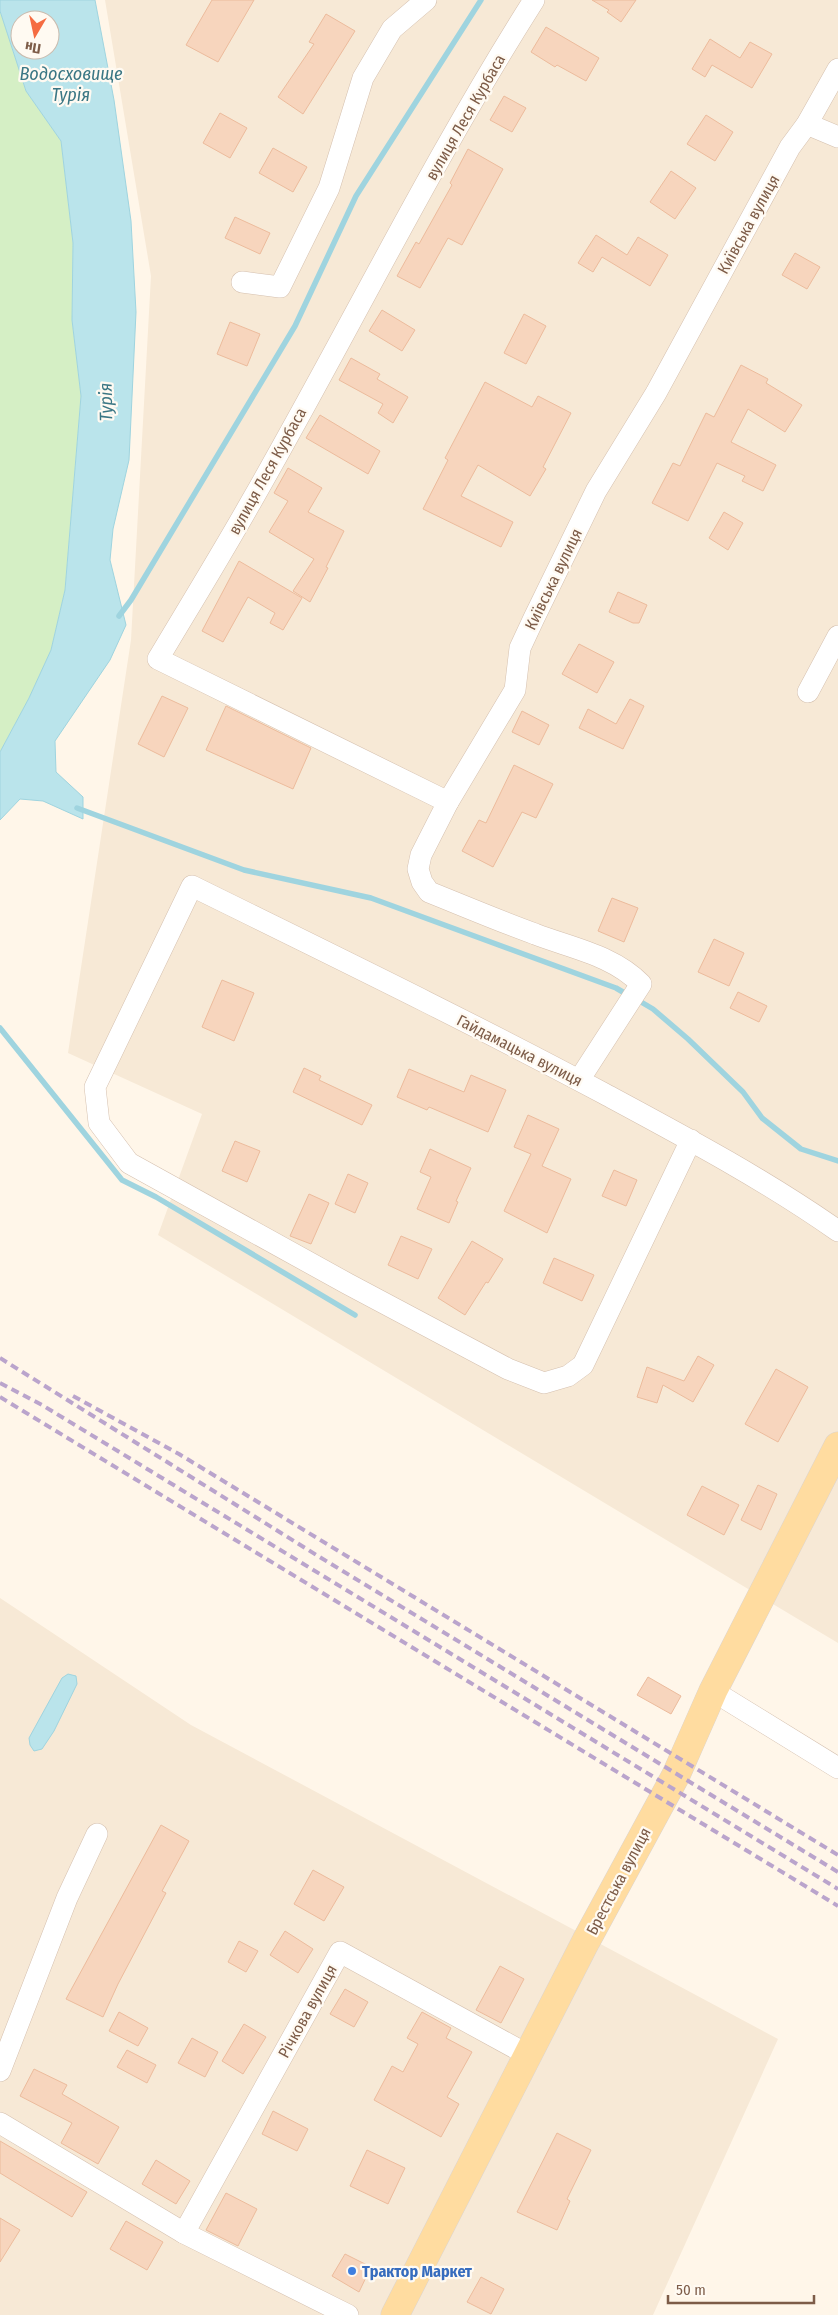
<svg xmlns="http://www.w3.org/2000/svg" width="838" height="2315" font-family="'Fira Sans Condensed',sans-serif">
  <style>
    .residential { fill: #f7e9d6 }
    .green { fill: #d5efc5 }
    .water { fill: #bae4eb; stroke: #9fd4df; fill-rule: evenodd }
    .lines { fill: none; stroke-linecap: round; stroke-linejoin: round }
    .stream { stroke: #9fd4df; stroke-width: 5.5 }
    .building { fill: #f7d5bd; stroke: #ecbb9c }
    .minor-casing { stroke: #d5c0af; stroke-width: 22 }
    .major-casing { stroke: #ddd5cf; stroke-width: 29 }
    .minor { stroke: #fff; stroke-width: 21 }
    .major { stroke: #ffdca0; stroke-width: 28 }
    .rail { stroke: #baa4cc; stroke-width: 4; stroke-dasharray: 8 5; stroke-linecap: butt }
    .shop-dot { fill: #3f7fe0; stroke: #fffaf2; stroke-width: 2 }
    .labels { text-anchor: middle; stroke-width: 4.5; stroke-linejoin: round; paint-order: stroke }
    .street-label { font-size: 16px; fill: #7d5c48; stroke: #fffaf2 }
    .shop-label { font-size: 16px; font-weight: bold; fill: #366cbe; stroke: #fffaf2; text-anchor: start }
    .water-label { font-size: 18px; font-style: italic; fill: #3a7684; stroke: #fffaf2 }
  </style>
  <rect width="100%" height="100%" fill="#fff6e9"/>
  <g class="residential">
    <polygon points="105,0 838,0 838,1643 158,1235 202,1114 68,1053 131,640 151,276"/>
    <polygon points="0,1598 191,1725 778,2039 653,2315 0,2315"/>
  </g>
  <polygon class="green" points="0,11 26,91 61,141 73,243 72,320 81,396 65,590 51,650 29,698 0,752"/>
  <g class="water">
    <path d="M0 0H95L114 100 131 221 136 312 129 460 113 529 110 560 126 625 110 660 55 741 56 772 83 797V819L43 801 20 799 0 820V752L29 698 51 650 65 590 81 396 72 320 73 243 61 141 26 91 0 11ZM20 20H50V50H20Z"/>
    <polygon points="68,1674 76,1676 77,1684 54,1731 42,1749 34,1751 30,1745 29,1738 62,1678"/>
  </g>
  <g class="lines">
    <g class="stream">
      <polyline points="119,616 131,600 295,326 356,196 481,0"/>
      <polyline points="77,808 244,870 371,898 616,988 628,995"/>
      <polyline points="636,999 653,1009 688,1039 743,1092 762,1118 801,1149 838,1161"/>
      <polyline points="0,1028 122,1180 156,1197 355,1315"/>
    </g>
  </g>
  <g class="building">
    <polygon points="212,0 254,0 218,62 186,45"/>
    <polygon points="592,0 636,0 621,22 607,12 609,10"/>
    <polygon points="326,14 355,31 303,114 278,97 314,44 309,42"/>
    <polygon points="546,27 599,58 586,81 557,65 555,67 531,52"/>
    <polygon points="710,39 740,58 750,42 772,54 752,88 712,65 705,77 692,69"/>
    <polygon points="504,96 526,108 512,132 490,120"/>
    <polygon points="220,113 247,128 230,158 203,143"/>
    <polygon points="706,115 733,132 715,161 687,144"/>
    <polygon points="273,148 307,167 293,192 259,173"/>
    <polygon points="468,149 503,169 462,245 448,238 420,288 397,276 416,242 419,244 452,185 450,183"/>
    <polygon points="671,171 696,188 675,219 650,202"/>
    <polygon points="235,217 270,233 260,254 225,238"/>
    <polygon points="596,235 627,255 638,237 668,255 650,286 602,257 593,272 578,263"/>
    <polygon points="795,253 820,267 807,289 782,275"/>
    <polygon points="382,310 415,330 402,351 369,331"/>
    <polygon points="524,314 546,326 526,364 504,353"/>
    <polygon points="230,322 260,334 247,366 217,354"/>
    <polygon points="351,358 380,374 377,379 408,397 393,423 378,413 383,404 339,380"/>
    <polygon points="741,365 768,379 766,383 802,405 785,432 748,409 731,442 776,465 763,491 742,481 745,476 717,463 688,521 652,503 673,463 680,466 706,413 714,417"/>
    <polygon points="485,382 532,407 538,396 571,413 543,467 546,469 530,496 478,465 461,496 513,522 501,547 423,509 448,460 445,458"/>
    <polygon points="320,415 380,451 368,474 306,438"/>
    <polygon points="288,468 322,488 308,512 344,531 326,567 328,568 310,602 293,591 314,559 269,532 288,501 274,493"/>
    <polygon points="724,512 743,523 728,550 709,538"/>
    <polygon points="239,561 302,598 283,630 270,623 275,613 248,597 223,642 202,631"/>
    <polygon points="618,592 647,605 639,623 633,623 609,612"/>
    <polygon points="579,644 614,662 597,693 562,674"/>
    <polygon points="162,696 188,708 164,757 138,744"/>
    <polygon points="630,699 644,706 623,749 579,728 588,709 616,724"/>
    <polygon points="226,706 311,748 293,789 206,750"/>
    <polygon points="522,711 549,725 539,745 512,732"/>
    <polygon points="514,765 553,784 536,818 522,812 493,867 462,851 479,820 486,823"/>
    <polygon points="612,898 638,908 624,942 598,931"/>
    <polygon points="714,939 744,953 729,986 698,972"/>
    <polygon points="222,980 254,993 234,1041 202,1027"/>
    <polygon points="738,992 767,1006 759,1022 730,1008"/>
    <polygon points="304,1068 321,1076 319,1080 372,1105 362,1125 293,1092"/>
    <polygon points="409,1069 464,1092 471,1075 506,1090 488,1132 429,1107 427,1110 397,1097"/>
    <polygon points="528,1115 559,1129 542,1166 571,1179 547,1233 504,1211 531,1154 514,1147"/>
    <polygon points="235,1141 260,1151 247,1182 222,1171"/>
    <polygon points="430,1149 471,1168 456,1201 458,1202 449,1223 417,1209 431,1177 420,1172"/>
    <polygon points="614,1170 637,1180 626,1206 602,1196"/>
    <polygon points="348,1174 368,1183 355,1213 335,1204"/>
    <polygon points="309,1194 329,1203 311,1244 290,1236"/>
    <polygon points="401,1236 432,1249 418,1279 388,1265"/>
    <polygon points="472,1241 503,1259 488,1283 486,1282 465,1315 438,1298"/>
    <polygon points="554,1258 594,1275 582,1301 543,1283"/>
    <polygon points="698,1356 714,1365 693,1402 663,1385 657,1403 637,1397 647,1367 684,1381"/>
    <polygon points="776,1369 808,1387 778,1442 745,1424"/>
    <polygon points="758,1485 777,1494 761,1530 741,1520"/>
    <polygon points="702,1486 739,1505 724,1535 687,1515"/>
    <polygon points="648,1677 681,1696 671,1714 637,1695"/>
    <polygon points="161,1825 189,1841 162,1891 166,1893 118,1984 103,2017 66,1999"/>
    <polygon points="313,1870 344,1887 324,1921 294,1904"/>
    <polygon points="285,1931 313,1949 298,1973 270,1955"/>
    <polygon points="239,1941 258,1951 246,1972 228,1962"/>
    <polygon points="500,1966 524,1979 501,2023 476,2010"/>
    <polygon points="345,1989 368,2002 354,2027 330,2014"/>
    <polygon points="119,2012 148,2028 138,2046 109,2031"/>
    <polygon points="422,2012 451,2028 446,2038 472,2052 447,2097 459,2104 441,2137 374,2100 392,2066 403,2072 418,2044 407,2038"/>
    <polygon points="244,2024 266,2037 243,2074 222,2061"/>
    <polygon points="192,2038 218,2052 205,2077 178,2063"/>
    <polygon points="127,2050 156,2065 147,2083 117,2067"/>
    <polygon points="34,2069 67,2085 62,2094 119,2127 98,2164 61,2143 72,2123 20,2096"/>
    <polygon points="273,2111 308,2129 297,2151 262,2134"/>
    <polygon points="557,2133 591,2150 567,2199 570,2201 557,2230 517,2212"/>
    <polygon points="0,2141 87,2192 72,2217 0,2173"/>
    <polygon points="367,2150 405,2168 388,2204 350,2186"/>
    <polygon points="156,2160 190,2181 176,2204 142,2184"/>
    <polygon points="226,2193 257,2209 238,2246 206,2230"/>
    <polygon points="0,2218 20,2230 0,2262"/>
    <polygon points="126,2221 163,2242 147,2270 110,2249"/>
    <polygon points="345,2254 371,2267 359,2292 332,2276"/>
    <polygon points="481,2277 504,2289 491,2314 467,2302"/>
  </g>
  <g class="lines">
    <defs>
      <g id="minor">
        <polyline points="807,124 838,137"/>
        <polyline points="242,282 280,287 329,188 363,78 392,29 426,0"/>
        <polyline points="808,692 838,636"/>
        <path d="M448 802 158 659C189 607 221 555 251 502 347 335 431 162 534 0"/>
        <path d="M579 1080 641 984C613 955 571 948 535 934 499 921 464 906 429 892L422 882 418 869 421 855 448 802 515 690 520 648 534 618 596 491 656 393 790 147 807 124 838 69"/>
        <path d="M691 1140 583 1365 568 1376 544 1383 508 1369 348 1284 129 1163 99 1123 95 1087 192 886C330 954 468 1021 603 1093 683 1136 764 1179 838 1231"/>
        <polyline points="713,1691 838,1768"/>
        <polyline points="0,2071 67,1898 97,1834"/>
        <polyline points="0,2123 184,2233 348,2315"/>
        <polyline points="184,2233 340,1952 528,2055"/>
      </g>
      <polyline id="major" points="395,2315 586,1941 676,1775 713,1691 838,1446"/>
    </defs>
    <use href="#minor" class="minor-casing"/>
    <use href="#major" class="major-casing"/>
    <use href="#minor" class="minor"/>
    <use href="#major" class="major"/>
    <g class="rail">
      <polyline points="0,1358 318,1556 838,1872"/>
      <polyline points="0,1383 42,1405 838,1889"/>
      <polyline points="73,1396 179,1454 838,1855"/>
      <polyline points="0,1397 838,1906"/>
    </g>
  </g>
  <circle class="shop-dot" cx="352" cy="2271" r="5"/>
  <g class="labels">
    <g class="street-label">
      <text transform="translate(465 117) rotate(-60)" y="6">вулиця Леся Курбаса</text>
      <text transform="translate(748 224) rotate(-61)" y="6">Київська вулиця</text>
      <text transform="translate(267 471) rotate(-61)" y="6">вулиця Леся Курбаса</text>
      <text transform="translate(553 579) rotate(-64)" y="6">Київська вулиця</text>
      <text transform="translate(520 1050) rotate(27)" y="6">Гайдамацька вулиця</text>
      <text transform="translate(618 1881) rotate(-62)" y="6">Брестська вулиця</text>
      <text transform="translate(307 2011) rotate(-61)" y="6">Річкова вулиця</text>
    </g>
    <g class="shop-label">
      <text x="362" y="2277">Трактор Маркет</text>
    </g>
    <g class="water-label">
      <text x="71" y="80">Водосховище<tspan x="71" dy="21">Турія</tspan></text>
      <text transform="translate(106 402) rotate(-91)" y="6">Турія</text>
    </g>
  </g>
  <g transform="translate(35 35) rotate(189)"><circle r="24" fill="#fffaf2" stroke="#cbbbae"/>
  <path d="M0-4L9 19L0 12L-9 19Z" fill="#f56c42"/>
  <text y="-8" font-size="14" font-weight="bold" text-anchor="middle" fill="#7d5c48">Пн</text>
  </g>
  <path d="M668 2295v8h146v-8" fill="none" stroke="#7d5c48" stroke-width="2.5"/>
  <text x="676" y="2295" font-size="15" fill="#7d5c48" stroke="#fffaf2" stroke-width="4" paint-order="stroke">50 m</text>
</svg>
